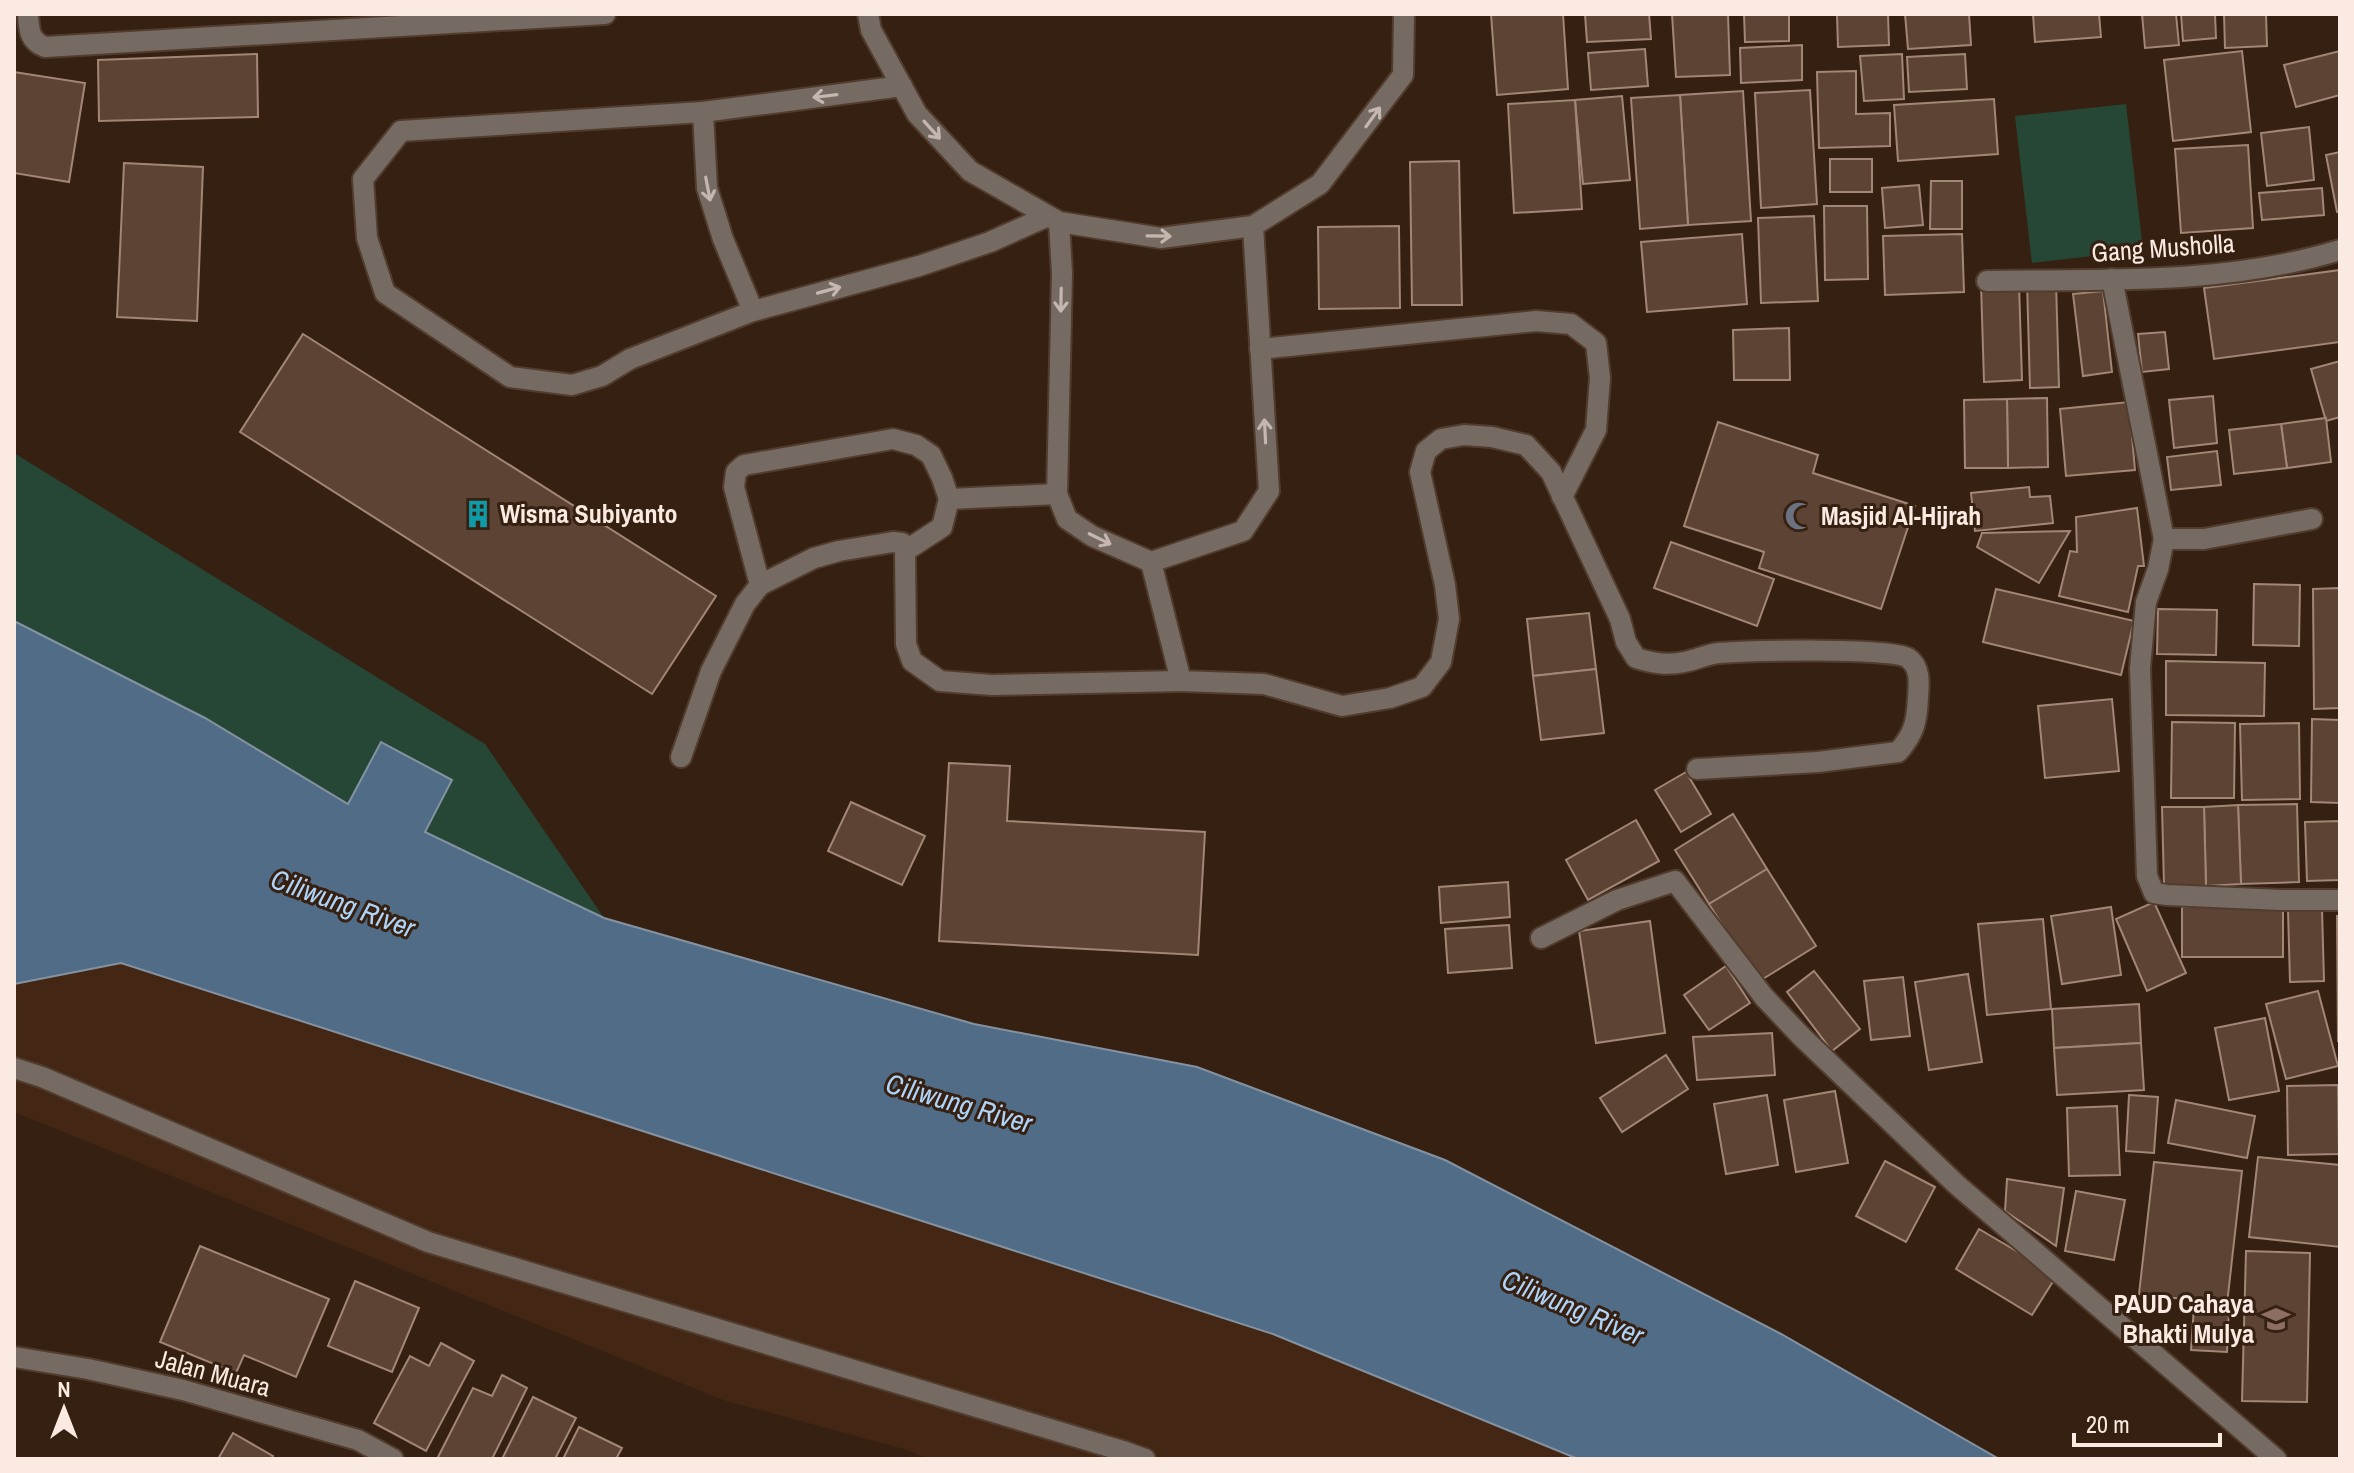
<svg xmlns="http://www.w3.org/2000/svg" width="2354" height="1473" font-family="'Archivo Narrow',sans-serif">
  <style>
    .built { fill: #432714 }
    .green { fill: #274736 }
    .water { fill: #516c86; stroke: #8492a1; stroke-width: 2 }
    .building { fill: #5c4334; stroke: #a28676; stroke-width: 2 }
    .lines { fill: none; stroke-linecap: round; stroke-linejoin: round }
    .service-casing { stroke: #513c2e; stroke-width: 24 }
    .minor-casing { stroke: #513c2e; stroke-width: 24 }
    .service { stroke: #766b63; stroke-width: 20 }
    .minor { stroke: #766b63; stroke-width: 20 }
    .oneway { stroke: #c5b7af }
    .labels { text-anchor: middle; stroke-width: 6; stroke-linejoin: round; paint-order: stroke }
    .street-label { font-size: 26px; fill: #faeae1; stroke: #362011 }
    .poi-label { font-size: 26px; font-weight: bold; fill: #faeae1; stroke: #362011; text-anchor: start }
    .water-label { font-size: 28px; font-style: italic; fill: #afd4fa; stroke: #362011 }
  </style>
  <rect width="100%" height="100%" fill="#362011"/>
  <polygon class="built" points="14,895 1273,1334 1578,1459 927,1459 911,1451 723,1400 14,1112"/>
  <g class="green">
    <polygon points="2126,104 2143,250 2032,263 2015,116"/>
    <polygon points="14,453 485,744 604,918 425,832 452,780 382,742 349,804 205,718 14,621"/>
  </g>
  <polygon class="water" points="14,621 205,718 348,804 381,742 452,780 425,832 604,918 974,1024 1197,1067 1445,1160 1781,1334 1999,1459 1578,1459 1273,1334 121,963 14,984"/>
  <g class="building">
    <polygon points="1491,14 1563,14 1568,89 1497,95"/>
    <polygon points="1585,14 1649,14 1651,39 1587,42"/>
    <polygon points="1672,14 1728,14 1730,75 1676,77"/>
    <polygon points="1744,14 1789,14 1789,41 1745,42"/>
    <polygon points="1837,14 1888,14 1889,45 1838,47"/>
    <polygon points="1905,14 1969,14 1971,45 1908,49"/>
    <polygon points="2033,14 2099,14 2101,37 2035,42"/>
    <polygon points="2142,14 2176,14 2179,45 2145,48"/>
    <polygon points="2181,14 2215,14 2216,38 2183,41"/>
    <polygon points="2224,14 2266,14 2267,46 2225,48"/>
    <polygon points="1802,45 1802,80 1741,83 1740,48"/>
    <polygon points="1645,49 1648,86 1591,90 1588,53"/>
    <polygon points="2242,51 2251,132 2173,141 2164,60"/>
    <polygon points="2340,51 2340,95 2296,107 2284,65"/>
    <polygon points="257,54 258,117 99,121 98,60"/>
    <polygon points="1902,54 1904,99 1864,101 1860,56"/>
    <polygon points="1965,54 1967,89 1909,92 1907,57"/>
    <polygon points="1856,71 1856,114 1890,113 1890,146 1819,148 1817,72"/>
    <polygon points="14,72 85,83 69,182 14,173"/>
    <polygon points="1810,90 1817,204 1761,208 1755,93"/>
    <polygon points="1743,91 1751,221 1688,225 1680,95"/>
    <polygon points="1680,95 1688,225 1640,229 1631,98"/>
    <polygon points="1622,96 1630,180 1583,184 1575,100"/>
    <polygon points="1994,99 1998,154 1898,161 1894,105"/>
    <polygon points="1575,100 1582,209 1514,213 1508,104"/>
    <polygon points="2309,127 2314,180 2267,186 2261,133"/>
    <polygon points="2248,145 2253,228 2181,233 2175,149"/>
    <polygon points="2340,152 2340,211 2337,212 2326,155"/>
    <rect x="1830" y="159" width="42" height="33"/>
    <polygon points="1459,161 1462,305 1412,305 1410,162"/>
    <polygon points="124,163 203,167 197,321 117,317"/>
    <polygon points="1931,181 1962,181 1962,229 1930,229"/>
    <polygon points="1919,185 1923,225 1885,228 1882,188"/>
    <polygon points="2322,188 2324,215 2262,220 2259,193"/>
    <polygon points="1824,206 1867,206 1868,279 1825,280"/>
    <polygon points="1814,216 1818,301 1761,303 1758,218"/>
    <polygon points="1399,226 1400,308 1319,309 1318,227"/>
    <polygon points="1742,234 1747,304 1647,312 1641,242"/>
    <polygon points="1962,234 1964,292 1885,295 1883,236"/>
    <polygon points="2340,270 2340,342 2214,359 2204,288"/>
    <polygon points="2056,282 2059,387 2030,388 2027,283"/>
    <polygon points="1981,284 2019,284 2022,380 1984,382"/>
    <polygon points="2103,291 2112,372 2083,376 2073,294"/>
    <polygon points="1789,328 1790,380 1734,380 1733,330"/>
    <polygon points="2165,332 2169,369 2142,372 2138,334"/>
    <polygon points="303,334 716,596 652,694 240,432"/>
    <polygon points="2340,361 2340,417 2326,421 2311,369"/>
    <polygon points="2213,396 2217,443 2174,448 2169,400"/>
    <polygon points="2047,398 2048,467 2008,468 2007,399"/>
    <polygon points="2007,399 2008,468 1965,468 1964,400"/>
    <polygon points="2129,402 2135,470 2066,476 2060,409"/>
    <polygon points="2326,418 2331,462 2287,468 2281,424"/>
    <polygon points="1718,422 1818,455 1813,473 1915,506 1881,609 1759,568 1764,552 1684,526"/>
    <polygon points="2281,424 2287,468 2234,474 2229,430"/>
    <polygon points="2217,451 2221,485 2171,490 2167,457"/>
    <polygon points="2029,487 2030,497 2050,496 2053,523 1975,531 1971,493"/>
    <polygon points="2137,508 2144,566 2138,566 2128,612 2059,596 2070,551 2077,552 2076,517"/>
    <polygon points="2070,531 2039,583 1977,547 1982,533"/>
    <polygon points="1671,542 1774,579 1757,626 1654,588"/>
    <polygon points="2254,584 2300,585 2299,646 2253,645"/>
    <polygon points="2340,588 2340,708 2314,709 2313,589"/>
    <polygon points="1996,589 2134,621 2121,675 1983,642"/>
    <polygon points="2158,609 2217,610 2216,655 2157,654"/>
    <polygon points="1589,613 1596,669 1533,676 1527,619"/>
    <polygon points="2166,661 2265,663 2264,716 2166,715"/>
    <polygon points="1596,669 1604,733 1541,740 1533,676"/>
    <polygon points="2112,699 2119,771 2045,778 2038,706"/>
    <polygon points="2312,719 2340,720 2340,803 2311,802"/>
    <polygon points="2172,722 2235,723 2234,798 2171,798"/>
    <polygon points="2299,723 2300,799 2242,800 2240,724"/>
    <polygon points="949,763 1010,766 1007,821 1205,832 1198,955 939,941"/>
    <polygon points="1686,772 1711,814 1681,832 1655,790"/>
    <polygon points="851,802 925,836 902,885 828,851"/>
    <polygon points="2297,804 2299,882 2241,884 2238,805"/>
    <polygon points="2238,805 2241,884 2206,886 2204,807"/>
    <polygon points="2162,807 2204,807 2206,886 2164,886"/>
    <polygon points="1733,814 1767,869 1709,904 1675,850"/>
    <polygon points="1636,820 1659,861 1588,900 1566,860"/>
    <polygon points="2339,821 2340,880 2307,881 2305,822"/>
    <polygon points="1767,869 1816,946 1758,982 1709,904"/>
    <polygon points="1508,882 1510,917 1441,923 1439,887"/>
    <polygon points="2154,902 2186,973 2147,991 2116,919"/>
    <polygon points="2111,907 2121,975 2062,984 2051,916"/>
    <rect x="2182" y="907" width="101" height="50"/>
    <polygon points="2322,909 2324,981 2290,982 2288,910"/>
    <polygon points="2337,916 2340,916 2340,1041 2338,1041"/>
    <polygon points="2043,919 2051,1009 1987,1015 1978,924"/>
    <polygon points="1650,921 1665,1033 1596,1043 1579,931"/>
    <polygon points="1509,925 1512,968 1448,973 1445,929"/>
    <polygon points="1726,966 1750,1003 1709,1030 1684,995"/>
    <polygon points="1814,971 1860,1029 1832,1051 1787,992"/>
    <polygon points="1968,974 1982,1062 1929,1070 1915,982"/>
    <polygon points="1903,977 1910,1036 1871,1040 1864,981"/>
    <polygon points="2318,991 2338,1066 2286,1079 2266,1004"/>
    <polygon points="2139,1004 2141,1043 2054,1048 2052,1009"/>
    <polygon points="2265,1018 2279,1091 2229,1100 2215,1028"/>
    <polygon points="1772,1033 1775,1075 1697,1080 1693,1037"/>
    <polygon points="2141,1043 2144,1090 2057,1095 2054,1048"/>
    <polygon points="1666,1055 1688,1089 1622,1132 1600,1098"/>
    <polygon points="2338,1085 2339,1154 2288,1155 2287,1086"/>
    <polygon points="1835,1091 1848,1163 1796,1172 1784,1100"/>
    <polygon points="1767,1095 1778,1165 1726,1174 1714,1104"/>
    <polygon points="2129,1095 2158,1097 2154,1153 2126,1151"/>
    <polygon points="2176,1100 2255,1116 2247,1158 2168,1143"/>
    <polygon points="2117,1106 2120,1175 2069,1176 2067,1108"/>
    <polygon points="2258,1157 2340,1165 2340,1247 2249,1237"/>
    <polygon points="1885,1161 1935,1187 1906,1242 1856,1216"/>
    <polygon points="2154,1162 2242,1171 2227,1304 2139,1294"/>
    <polygon points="2007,1179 2064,1188 2056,1246 2005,1211"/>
    <polygon points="2076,1191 2125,1200 2114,1260 2065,1251"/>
    <polygon points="1979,1229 2057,1275 2032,1315 1956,1269"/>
    <polygon points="200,1246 329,1299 296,1377 244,1355 236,1373 160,1342"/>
    <polygon points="2246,1251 2310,1253 2307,1402 2242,1401"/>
    <polygon points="355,1281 419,1308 392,1372 328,1346"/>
    <polygon points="2194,1307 2229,1309 2227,1352 2191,1350"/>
    <polygon points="441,1343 474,1361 426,1451 374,1423 410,1356 429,1366"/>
    <polygon points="502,1375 527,1388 492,1459 437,1459 473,1388 492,1396"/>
    <polygon points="533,1397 576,1418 555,1459 502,1459"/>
    <polygon points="579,1427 622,1448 616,1459 563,1459"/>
    <polygon points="233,1433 273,1456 271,1459 218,1459"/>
  </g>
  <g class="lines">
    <defs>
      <g id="service">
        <polyline points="868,14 871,30 917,114 970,171 1059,222 1161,238 1253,226 1320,184 1403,75 1404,14"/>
        <polyline points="902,86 703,112 401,131 363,179 367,238 385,293 510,377 572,385 602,376 630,359 753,311 919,266 990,242 1048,216"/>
        <polyline points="703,112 707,188 723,239 753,311"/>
        <polyline points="1059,222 1062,273 1057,494 1067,519 1092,536 1151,562 1243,531 1269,491 1253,226"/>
        <polyline points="1260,349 1536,321 1571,324 1596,343 1600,378 1596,430 1562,497"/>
        <polyline points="949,499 1057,494"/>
        <path d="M1151 562 1181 681 1264 684 1342 706 1390 698 1422 687 1441 662 1449 619 1445 585 1420 472 1426 451 1441 439 1464 435 1492 437 1526 445 1551 472 1620 619 1626 642 1636 658C1652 663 1667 666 1684 662 1696 660 1707 654 1719 653 1746 651 1893 647 1908 658 1921 667 1919 684 1918 697 1917 722 1914 734 1898 752L1818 762 1697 769"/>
        <polyline points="760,585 734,487 736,472 744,465 893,439 916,445 931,455 942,478 949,499 942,527 905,551"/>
        <polyline points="681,757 711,671 745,604 760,585 814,558 839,551 893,542 902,543 905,551 906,644 912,661 940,681 992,685 1181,681"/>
        <polyline points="14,1068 42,1077 428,1242 1123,1451 1145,1459"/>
      </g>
      <g id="minor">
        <path d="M28 14C29 29 29 41 45 47L605 14"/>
        <polyline points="2112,279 2164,539 2204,539 2312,519"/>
        <path d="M1987 281C2105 279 2226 285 2340 250"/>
        <polyline points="2164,539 2158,569 2146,602 2140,668 2147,876 2154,893 2167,895 2281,900 2340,900"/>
        <polyline points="1541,938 1617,900 1675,881 1764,997 1802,1037 1957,1185 2276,1459"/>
        <polyline points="14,1357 88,1369 183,1390 358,1440 393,1459"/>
      </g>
    </defs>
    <use href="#service" class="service-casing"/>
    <use href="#minor" class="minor-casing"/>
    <use href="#service" class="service"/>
    <use href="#minor" class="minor"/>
  </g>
  <defs><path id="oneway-shaft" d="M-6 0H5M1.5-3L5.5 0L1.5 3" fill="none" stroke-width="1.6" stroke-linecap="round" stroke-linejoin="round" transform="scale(2)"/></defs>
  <g class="oneway">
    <use href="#oneway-shaft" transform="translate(825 96) rotate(173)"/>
    <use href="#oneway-shaft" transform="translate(1373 117) rotate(-54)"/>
    <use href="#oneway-shaft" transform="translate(932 130) rotate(48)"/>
    <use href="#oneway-shaft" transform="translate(708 189) rotate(79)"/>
    <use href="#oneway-shaft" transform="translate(1159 236) rotate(1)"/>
    <use href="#oneway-shaft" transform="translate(829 290) rotate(-15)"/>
    <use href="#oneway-shaft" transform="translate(1061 300) rotate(91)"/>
    <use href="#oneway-shaft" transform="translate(1265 431) rotate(-93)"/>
    <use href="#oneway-shaft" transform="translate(1100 539) rotate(26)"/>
  </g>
  <defs>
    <symbol id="building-bare" viewBox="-9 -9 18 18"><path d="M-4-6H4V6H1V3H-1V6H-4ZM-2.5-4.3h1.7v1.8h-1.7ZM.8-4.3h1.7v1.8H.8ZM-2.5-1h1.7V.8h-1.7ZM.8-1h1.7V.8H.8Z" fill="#0f9aa8" stroke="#362011" stroke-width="2.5" paint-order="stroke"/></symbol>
    <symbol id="mosque-bare" viewBox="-9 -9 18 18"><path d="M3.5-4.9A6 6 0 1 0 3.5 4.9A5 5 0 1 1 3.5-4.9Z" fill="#6b7280" stroke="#362011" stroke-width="2.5" paint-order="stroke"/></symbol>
    <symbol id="school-bare" viewBox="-9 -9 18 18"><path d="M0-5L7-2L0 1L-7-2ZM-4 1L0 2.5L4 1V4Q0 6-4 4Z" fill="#8d6e63" stroke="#362011" stroke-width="2.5" paint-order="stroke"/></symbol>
  </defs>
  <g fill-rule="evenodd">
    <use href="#building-bare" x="458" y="494" width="40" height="40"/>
    <use href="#mosque-bare" x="1779" y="496" width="40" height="40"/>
    <use href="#school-bare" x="2256" y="1299" width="40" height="40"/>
  </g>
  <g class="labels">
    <g class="street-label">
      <text transform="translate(2163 248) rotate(-4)" y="9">Gang Musholla</text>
      <text transform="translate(213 1373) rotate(15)" y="9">Jalan Muara</text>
    </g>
    <g class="poi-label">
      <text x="500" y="523">Wisma Subiyanto</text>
      <text x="1821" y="525">Masjid Al-Hijrah</text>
      <text x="2254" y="1313" text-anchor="end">PAUD Cahaya<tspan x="2254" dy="30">Bhakti Mulya</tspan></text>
    </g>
    <g class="water-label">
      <text transform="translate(343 903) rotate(20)" y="10">Ciliwung River</text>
      <text transform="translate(959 1103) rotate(16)" y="10">Ciliwung River</text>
      <text transform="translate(1573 1307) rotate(23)" y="10">Ciliwung River</text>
    </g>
  </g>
  <rect width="2354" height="1473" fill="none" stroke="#faeae1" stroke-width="32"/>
  <g transform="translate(64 1409)" stroke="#362011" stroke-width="6" paint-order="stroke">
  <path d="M0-6L14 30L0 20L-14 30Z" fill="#faeae1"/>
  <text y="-12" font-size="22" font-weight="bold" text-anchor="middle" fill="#faeae1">N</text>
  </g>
  <path d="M2074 1433v12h146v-12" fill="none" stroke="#faeae1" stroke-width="4"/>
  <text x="2086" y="1433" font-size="24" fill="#faeae1" stroke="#362011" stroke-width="6" paint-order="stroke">20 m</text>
</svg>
